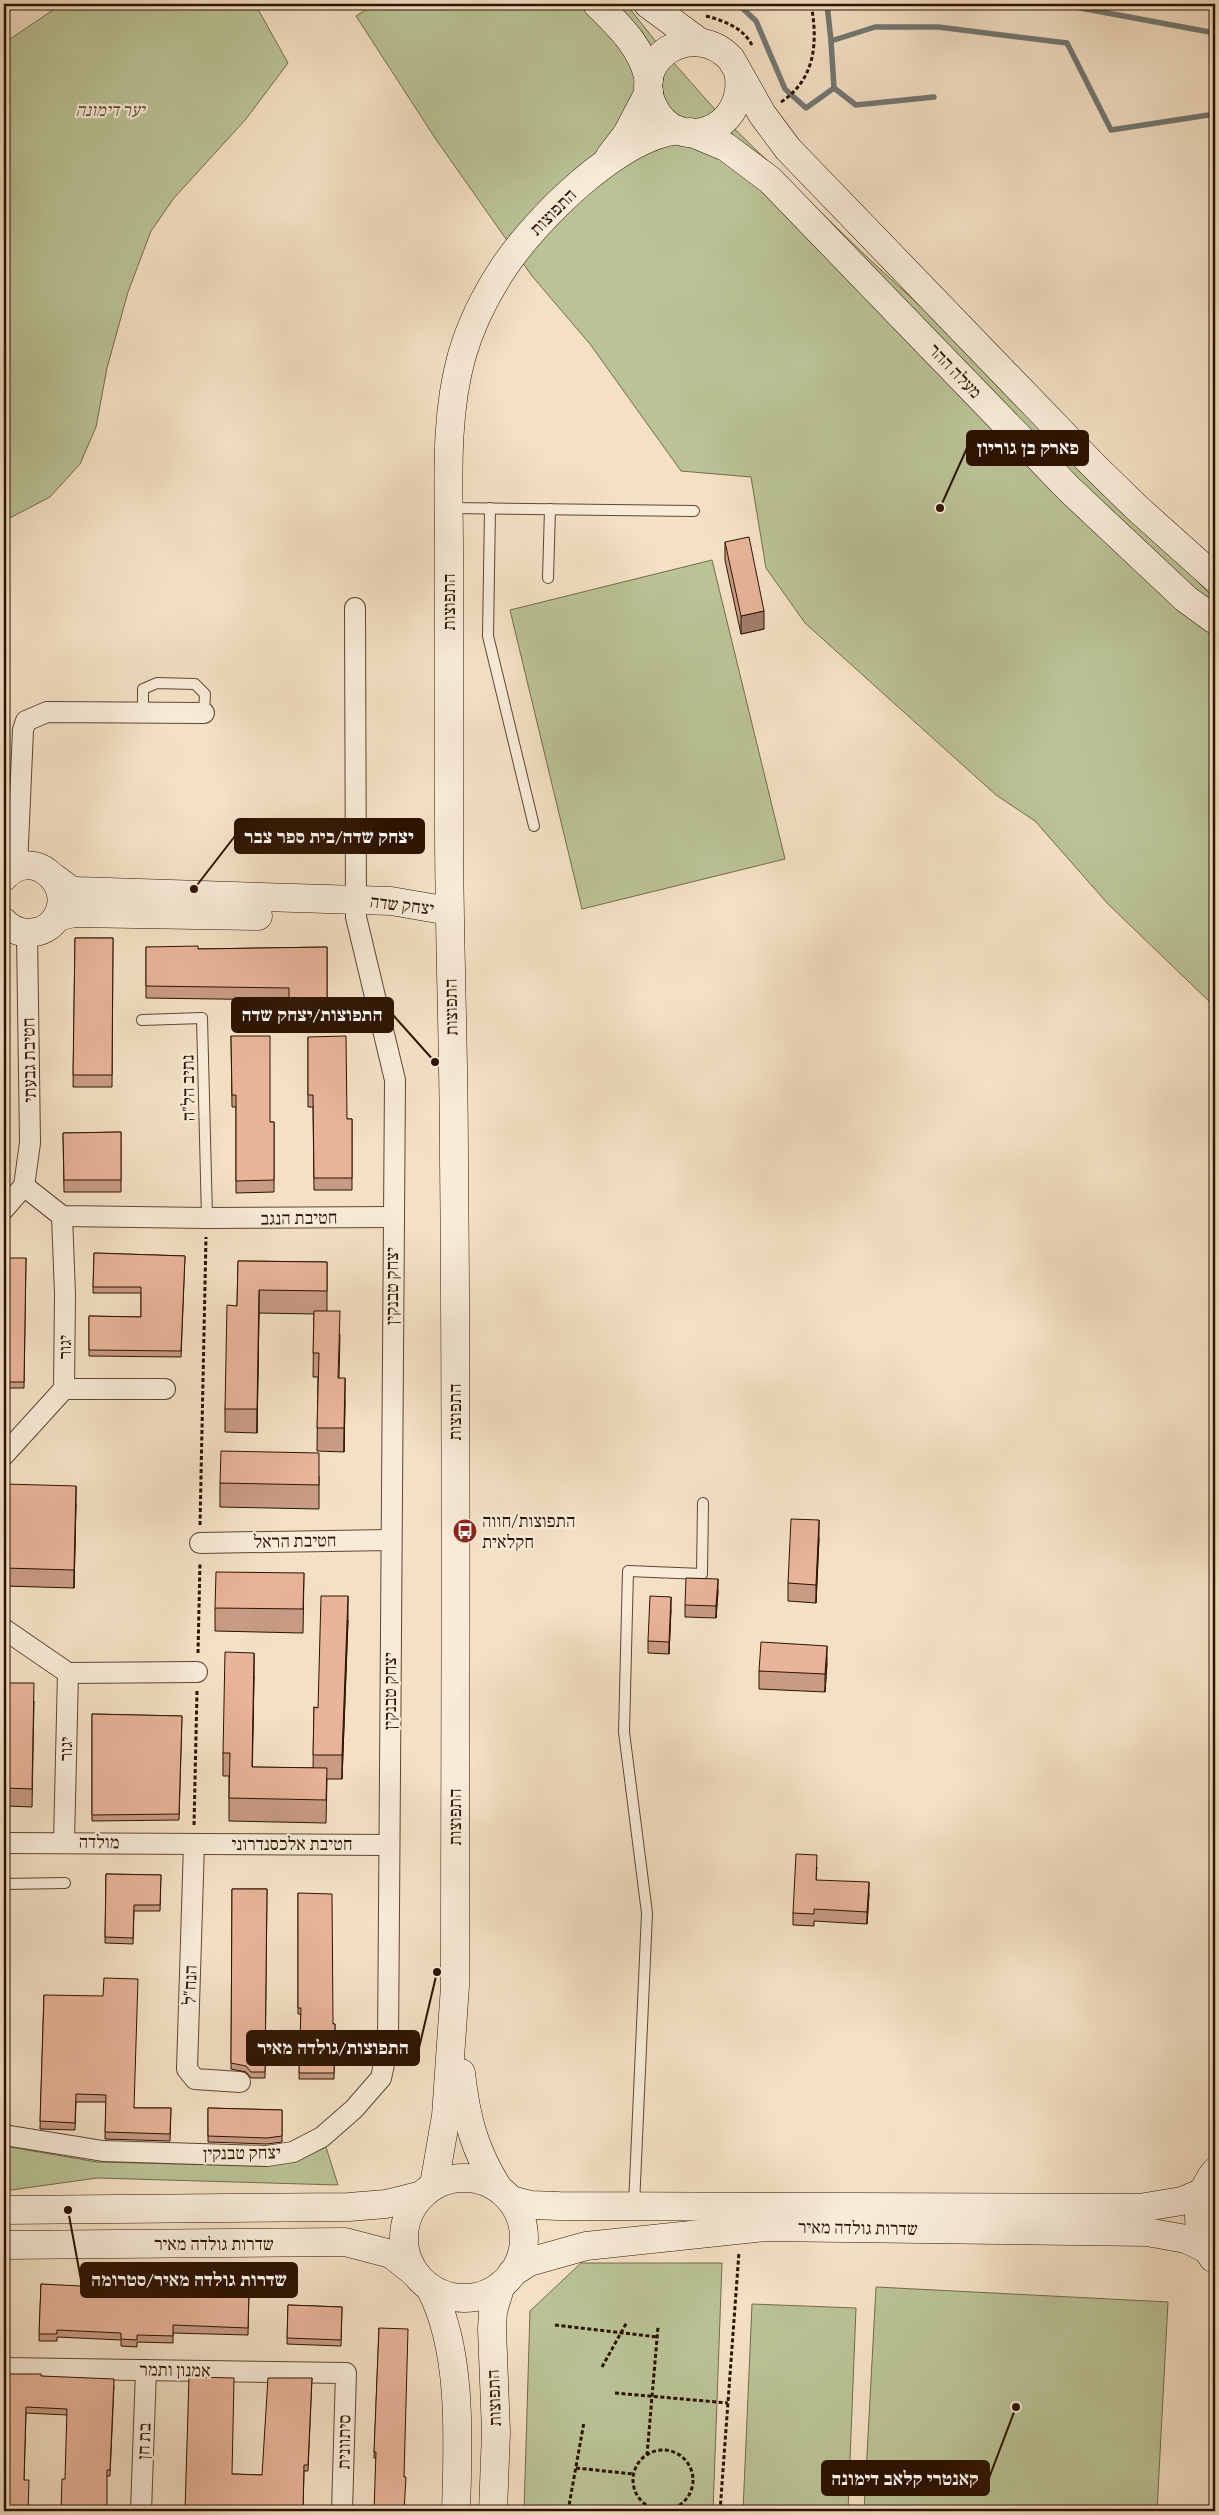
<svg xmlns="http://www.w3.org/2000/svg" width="1219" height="2515" font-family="'EB Garamond','Frank Ruhl Libre',serif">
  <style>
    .green { fill: #bac396; stroke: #746b4b }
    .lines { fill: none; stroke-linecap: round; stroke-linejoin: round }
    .stream { stroke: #737773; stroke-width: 5.5 }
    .lane-casing { stroke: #5f4631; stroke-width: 12 }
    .street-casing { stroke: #5f4631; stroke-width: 22 }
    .secondary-casing { stroke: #2d1300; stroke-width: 29 }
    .path { stroke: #2d1300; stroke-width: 3; stroke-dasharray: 4 2.5; stroke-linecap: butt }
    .lane { stroke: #f8ecd9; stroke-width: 10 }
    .street { stroke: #f8ecd9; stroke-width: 20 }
    .secondary { stroke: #f8ecd9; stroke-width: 28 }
    .wall { fill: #c89b84; stroke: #2d1300 }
    .shaded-wall { fill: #a27e6c; stroke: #2d1300 }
    .building { fill: #e8b49a; stroke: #2d1300 }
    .labels { text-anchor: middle; stroke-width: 4.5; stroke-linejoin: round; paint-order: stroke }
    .park-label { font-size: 18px; font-style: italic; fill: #5e5134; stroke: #f8ecd9 }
    .street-label { font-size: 18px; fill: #2d1300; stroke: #f8ecd9 }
    .poi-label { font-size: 18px; fill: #2d1300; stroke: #f8ecd9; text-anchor: start }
    .leader { fill: none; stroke: #2d1300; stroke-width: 2 }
    .callout-dot { fill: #2d1300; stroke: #f8ecd9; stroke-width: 2 }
    .callout { fill: #2d1300; stroke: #2d1300; stroke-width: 2 }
    .callout-label { font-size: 19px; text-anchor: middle; font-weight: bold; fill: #fff }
  </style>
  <rect width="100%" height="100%" fill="#f4e1c5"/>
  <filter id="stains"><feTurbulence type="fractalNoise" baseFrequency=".004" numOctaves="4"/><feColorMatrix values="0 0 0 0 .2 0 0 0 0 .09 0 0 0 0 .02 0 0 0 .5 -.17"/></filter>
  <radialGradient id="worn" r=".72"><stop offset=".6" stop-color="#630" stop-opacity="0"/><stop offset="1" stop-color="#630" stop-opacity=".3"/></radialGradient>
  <g class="green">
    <polygon points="62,4 255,4 288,63 246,119 174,198 151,231 128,292 107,368 96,427 80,464 50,497 4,521 4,43"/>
    <polygon points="375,4 626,4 665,53 719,114 866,256 946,330 1215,599 1215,1007 1108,904 1035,821 996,795 805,623 766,568 751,477 681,471 590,344 532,276 435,138 356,16"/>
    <polygon points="712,560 785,859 582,909 510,610"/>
    <polygon points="4,2146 97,2162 263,2166 294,2162 326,2147 338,2185 97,2178 4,2191"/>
    <polygon points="581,2263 722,2263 713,2511 524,2511 530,2311"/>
    <polygon points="876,2287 1168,2302 1157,2511 864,2511"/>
    <polygon points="752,2304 856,2308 848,2511 743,2511"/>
  </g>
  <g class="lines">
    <g class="stream">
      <polyline points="738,4 756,21 785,89 806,108 834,88 831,41 875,27 938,27 1067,43 1111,130 1215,114"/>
      <polyline points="827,4 831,41"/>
      <polyline points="1059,4 1215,33"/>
      <polyline points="834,88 856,105 934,97"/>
    </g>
    <defs>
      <g id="lane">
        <polyline points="450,508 694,511"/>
        <polyline points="490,508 488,636 534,826"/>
        <polyline points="548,578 550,509"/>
        <polyline points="143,712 143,689 157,683 195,684 205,694 204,713"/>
        <polyline points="142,1020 202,1018 207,1218"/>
        <polyline points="4,1884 65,1883"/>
        <polyline points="634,2205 647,1913 624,1732 628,1571 702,1574 703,1503"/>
      </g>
      <g id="street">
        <polyline points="17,867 23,730 26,721 47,712 204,713"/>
        <polyline points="24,1186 30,1143 27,933"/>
        <polyline points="4,1209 24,1186 62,1216 207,1218 392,1217"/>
        <polyline points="64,1389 165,1389"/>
        <polyline points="4,1455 64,1389 65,1294 62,1216"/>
        <polyline points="200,1543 390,1540"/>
        <polyline points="4,1629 68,1673 64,1842"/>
        <polyline points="68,1673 197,1672"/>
        <polyline points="4,1843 389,1845"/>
        <polyline points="194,1844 187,2069 195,2079 240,2082"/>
        <polyline points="4,2135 103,2151 267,2156 293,2152 322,2137 354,2109 381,2078 388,2046 395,1080 356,917 355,608"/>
        <polyline points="4,2368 346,2373 342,2511"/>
        <polyline points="141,2511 146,2370"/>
      </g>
      <g id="secondary">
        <path d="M597 4C620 27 642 47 649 80"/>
        <polyline points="648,4 698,41"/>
        <path d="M739 77C745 131 677 156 653 106 630 57 694 19 731 59L762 114 788 149 1093 465 1137 508 1215 578"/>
        <polyline points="690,132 726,147 770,180 1069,489 1186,599 1215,620"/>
        <polyline points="610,156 627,134 649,92"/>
        <path d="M4 877C31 846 76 883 57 917 52 925 44 931 35 932 24 934 12 931 4 922"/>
        <polyline points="56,879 69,889 77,891 391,901 449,911"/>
        <polyline points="57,917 74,913 258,916"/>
        <path d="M461 2073C466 2118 474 2149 498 2188"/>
        <circle cx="464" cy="2238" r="60"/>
        <path d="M434 2185 446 2116 455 1986C455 1711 457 1436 454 1160 454 1049 449 938 449 826 449 734 449 642 449 551 449 486 444 419 462 355 471 324 486 294 504 267 537 218 618 137 678 130"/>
        <polyline points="511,2200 531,2205 559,2206 1139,2208 1182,2201 1203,2192"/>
        <polyline points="4,2210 349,2207 386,2204 422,2195"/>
        <polyline points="4,2245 345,2242 391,2254 415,2273"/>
        <path d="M1213 2258C1194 2232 1194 2198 1215 2172"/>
        <polyline points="512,2273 529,2262 586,2246 766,2227 1147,2232 1186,2239 1207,2249"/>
        <path d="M430 2288C463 2350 458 2443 456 2511"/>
        <polyline points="493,2511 496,2432 492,2329 493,2311 501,2285"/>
      </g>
    </defs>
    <use href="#lane" class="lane-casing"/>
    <use href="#street" class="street-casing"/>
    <use href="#secondary" class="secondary-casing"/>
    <g class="path">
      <path d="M706 16C725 21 744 28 753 47"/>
      <path d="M781 102C816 79 818 41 811 4"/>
      <polyline points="200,1525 206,1237"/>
      <polyline points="198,1653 200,1562"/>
      <polyline points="194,1825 197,1691"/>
      <polyline points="555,2325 657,2337"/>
      <polyline points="602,2367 627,2322"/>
      <polyline points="615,2393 728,2403"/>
      <circle cx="663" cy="2480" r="30"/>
      <polyline points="647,2455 658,2327"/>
      <polyline points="576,2468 633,2474"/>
      <polyline points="671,2510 717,2511"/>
      <polyline points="568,2511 584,2422"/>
      <polyline points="720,2511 739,2252"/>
    </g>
    <use href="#lane" class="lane"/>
    <use href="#street" class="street"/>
    <use href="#secondary" class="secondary"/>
  </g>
  <g class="wall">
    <polygon points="725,542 764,629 741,634 725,560"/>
    <polygon points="75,938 113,938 112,1087 73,1087"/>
    <polygon points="146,947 198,949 327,947 327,1018 289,1018 289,1000 146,998"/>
    <polygon points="231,1036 270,1122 274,1122 274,1192 236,1193 236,1107 232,1107"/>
    <polygon points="308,1037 347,1119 352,1119 352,1190 314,1190 313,1107 308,1107"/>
    <polygon points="121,1132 121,1192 64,1192 63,1133"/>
    <polygon points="94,1253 185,1256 181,1357 89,1356 89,1316 141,1317 141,1293 93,1293"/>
    <polygon points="26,1258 24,1388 4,1388 4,1335"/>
    <polygon points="238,1261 327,1262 327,1311 340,1335 339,1378 345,1402 344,1452 317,1451 318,1377 313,1377 314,1314 259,1313 257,1433 225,1432 225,1409 237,1306"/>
    <polygon points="319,1476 319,1509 220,1507 220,1483"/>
    <polygon points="4,1484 76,1504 74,1588 4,1586"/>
    <polygon points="819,1538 816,1603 788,1601 788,1583"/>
    <polygon points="304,1573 303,1633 215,1631 215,1608"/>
    <polygon points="718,1591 716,1618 685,1617 685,1605"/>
    <polygon points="671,1609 669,1654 648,1653 648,1641"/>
    <polygon points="348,1620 342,1779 327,1779 326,1823 229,1821 229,1776 223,1776 223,1753 254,1676 252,1767 313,1768 314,1707 318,1708"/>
    <polygon points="827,1663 825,1692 759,1689 759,1671"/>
    <polygon points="34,1701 32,1807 6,1806 6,1788"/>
    <polygon points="92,1714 182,1716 179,1820 92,1821"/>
    <polygon points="817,1867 816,1880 869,1894 867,1924 814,1921 814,1926 793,1925 793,1913"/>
    <polygon points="106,1874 161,1875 160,1911 134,1911 133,1944 105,1943"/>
    <polygon points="232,1889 267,1889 265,2078 251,2078 246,2072 231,2069"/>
    <polygon points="298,1893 333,2024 335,2024 334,2079 299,2079 301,2014 298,2014"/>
    <polygon points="44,1995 135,2108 171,2108 170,2141 105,2139 106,2102 76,2102 75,2130 40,2129"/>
    <polygon points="208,2108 282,2110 282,2142 267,2144 208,2142"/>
    <polygon points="41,2284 100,2289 159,2291 249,2292 248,2335 173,2333 173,2343 137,2342 137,2347 121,2346 121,2340 57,2337 57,2341 39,2341"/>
    <polygon points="288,2305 342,2307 341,2346 287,2344"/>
    <polygon points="379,2328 404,2477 404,2511 376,2458 374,2458"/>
    <polygon points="4,2374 41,2376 114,2385 110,2476 107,2476 67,2415 26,2413 24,2480 28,2511"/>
    <polygon points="312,2378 308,2471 304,2471 303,2511 232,2474 262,2475"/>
  </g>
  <g class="shaded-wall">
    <polygon points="764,611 764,629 741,634 741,616"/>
    <polygon points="259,1290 259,1313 257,1433 257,1409"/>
    <polygon points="345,1378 345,1402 344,1452 344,1428"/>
    <polygon points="76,1486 76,1504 74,1588 74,1570"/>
    <polygon points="819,1520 819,1538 816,1603 816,1585"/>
    <polygon points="718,1579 718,1591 716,1618 716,1606"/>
    <polygon points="348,1596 348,1620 342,1779 342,1755"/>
    <polygon points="671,1597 671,1609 669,1654 669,1642"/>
    <polygon points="827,1646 827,1663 825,1692 825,1674"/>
    <polygon points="254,1653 254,1676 252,1790 252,1767"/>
    <polygon points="869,1882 869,1894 867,1924 867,1912"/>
  </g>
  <g class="building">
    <polygon points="749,537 764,611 741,616 725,542"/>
    <polygon points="75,938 113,938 112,1075 73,1075"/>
    <polygon points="198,946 198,949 327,947 327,1006 289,1006 289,988 146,986 146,947"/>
    <polygon points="231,1036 270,1036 270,1122 274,1122 274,1180 236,1181 236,1095 232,1095"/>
    <polygon points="346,1036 347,1119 352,1119 352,1178 314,1178 313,1095 308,1095 308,1037"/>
    <polygon points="121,1132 121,1180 64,1180 63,1133"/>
    <polygon points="94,1253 185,1256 181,1351 89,1350 89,1316 141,1317 141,1287 93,1287"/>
    <polygon points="5,1258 26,1258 24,1382 4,1382"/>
    <polygon points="238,1261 327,1262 327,1291 259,1290 257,1409 225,1409 227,1305 237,1306"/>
    <polygon points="314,1311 340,1311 338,1378 345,1378 344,1428 317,1428 319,1353 313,1353"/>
    <polygon points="221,1451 319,1453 319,1485 220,1483"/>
    <polygon points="4,1484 76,1486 74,1570 4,1568"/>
    <polygon points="791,1519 819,1520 816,1585 788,1583"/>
    <polygon points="216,1572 304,1573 303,1609 215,1608"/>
    <polygon points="686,1578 718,1579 716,1606 685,1605"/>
    <polygon points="321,1596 348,1596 342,1755 313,1755 314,1707 318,1708"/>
    <polygon points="650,1596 671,1597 669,1642 648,1641"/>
    <polygon points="761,1642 827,1646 825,1674 759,1671"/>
    <polygon points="225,1652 254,1653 252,1767 327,1768 326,1800 229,1798 230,1753 223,1753"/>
    <polygon points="9,1683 34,1683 32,1789 6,1788"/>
    <polygon points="92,1714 182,1716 179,1814 92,1815"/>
    <polygon points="796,1854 817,1855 816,1880 869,1882 867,1912 814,1909 814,1914 793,1913"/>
    <polygon points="106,1874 161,1875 160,1905 134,1905 133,1938 105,1937"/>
    <polygon points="232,1889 267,1889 265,2072 251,2072 246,2066 231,2063"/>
    <polygon points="298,1893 332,1894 333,2024 335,2024 334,2073 299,2073 301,2008 298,2008"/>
    <polygon points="104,1978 138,1979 134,2108 171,2108 170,2134 105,2132 106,2095 76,2094 75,2123 40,2121 44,1995 103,1996"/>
    <polygon points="208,2108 282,2110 282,2136 267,2138 208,2136"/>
    <polygon points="41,2284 100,2287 100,2289 159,2291 159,2286 249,2292 248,2328 173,2325 173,2336 137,2335 137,2340 121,2339 121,2333 57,2330 57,2334 39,2334"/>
    <polygon points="288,2305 342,2307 341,2340 287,2338"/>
    <polygon points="379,2328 408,2329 404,2477 406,2477 404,2511 374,2511 376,2452 374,2452"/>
    <polygon points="4,2374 41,2374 41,2376 114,2379 110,2470 107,2470 107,2511 61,2511 62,2479 65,2479 67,2409 26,2407 24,2480 29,2480 28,2511 4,2511"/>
    <polygon points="189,2377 234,2378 232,2474 262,2475 268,2378 312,2378 308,2465 304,2465 303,2511 185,2511"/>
  </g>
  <defs>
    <symbol id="bus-disc" viewBox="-11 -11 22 22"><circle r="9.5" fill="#8f2418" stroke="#f8ecd9"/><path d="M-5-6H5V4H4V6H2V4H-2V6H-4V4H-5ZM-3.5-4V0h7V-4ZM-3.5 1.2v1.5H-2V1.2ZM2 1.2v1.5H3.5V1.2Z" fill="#fff"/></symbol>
  </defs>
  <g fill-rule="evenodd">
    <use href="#bus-disc" x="451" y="1517" width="28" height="28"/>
  </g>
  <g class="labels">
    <g class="park-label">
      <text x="110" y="116">יער דימונה</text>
    </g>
    <g class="street-label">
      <text transform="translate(553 212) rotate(-45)" y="6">התפוצות</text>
      <text transform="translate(955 371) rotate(46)" y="6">מעלה ההר</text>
      <text transform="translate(449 602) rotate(-90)" y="6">התפוצות</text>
      <text transform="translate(402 905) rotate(7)" y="6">יצחק שדה</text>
      <text transform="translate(451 1007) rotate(-91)" y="6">התפוצות</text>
      <text transform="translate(29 1060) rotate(-91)" y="6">חטיבת גבעתי</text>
      <text transform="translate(188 1088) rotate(-91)" y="6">נתיב הל"ה</text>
      <text transform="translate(299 1218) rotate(-1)" y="6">חטיבת הנגב</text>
      <text transform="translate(392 1286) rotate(-90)" y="6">יצחק טבנקין</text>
      <text transform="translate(65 1347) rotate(-90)" y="6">יגור</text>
      <text transform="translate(455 1412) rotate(-90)" y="6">התפוצות</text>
      <text transform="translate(295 1541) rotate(-1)" y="6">חטיבת הראל</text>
      <text transform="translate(390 1691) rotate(-90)" y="6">יצחק טבנקין</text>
      <text transform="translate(66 1749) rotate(-89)" y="6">יגור</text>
      <text transform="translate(455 1817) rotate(-90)" y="6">התפוצות</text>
      <text transform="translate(99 1842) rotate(1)" y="6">מולדה</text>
      <text x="292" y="1850">חטיבת אלכסנדרוני</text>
      <text transform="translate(190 1985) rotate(-88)" y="6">הנח"ל</text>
      <text transform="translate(242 2153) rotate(-1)" y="6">יצחק טבנקין</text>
      <text transform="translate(858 2228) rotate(1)" y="6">שדרות גולדה מאיר</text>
      <text x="214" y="2250">שדרות גולדה מאיר</text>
      <text transform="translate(175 2370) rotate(1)" y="6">אמנון ותמר</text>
      <text transform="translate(494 2398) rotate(-92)" y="6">התפוצות</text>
      <text transform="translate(144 2441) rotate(-88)" y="6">בת חן</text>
      <text transform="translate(344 2442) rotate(-89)" y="6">סיתוונית</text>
    </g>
    <g class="poi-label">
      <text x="482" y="1527">התפוצות/חווה<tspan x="482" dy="21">חקלאית</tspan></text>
    </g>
  </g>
  <path class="leader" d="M940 508L967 448M194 889L235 836M435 1062L393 1015M437 1972L419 2048M68 2210L81 2280M1016 2407L989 2478"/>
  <g class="callout-dot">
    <circle cx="940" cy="508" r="5"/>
    <circle cx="194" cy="889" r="5"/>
    <circle cx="435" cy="1062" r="5"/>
    <circle cx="437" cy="1972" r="5"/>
    <circle cx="68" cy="2210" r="5"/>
    <circle cx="1016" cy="2407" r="5"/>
  </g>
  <g class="callout">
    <rect x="967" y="431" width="121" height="34" rx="5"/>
    <rect x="235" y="819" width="189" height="34" rx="5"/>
    <rect x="232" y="998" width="161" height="34" rx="5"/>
    <rect x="247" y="2031" width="172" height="34" rx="5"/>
    <rect x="81" y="2263" width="216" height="34" rx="5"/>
    <rect x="822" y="2461" width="167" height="34" rx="5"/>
  </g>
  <g class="callout-label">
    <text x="1028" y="454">פארק בן גוריון</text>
    <text x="329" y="843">יצחק שדה/בית ספר צבר</text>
    <text x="312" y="1021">התפוצות/יצחק שדה</text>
    <text x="333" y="2054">התפוצות/גולדה מאיר</text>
    <text x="189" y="2286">שדרות גולדה מאיר/סטרומה</text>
    <text x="905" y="2485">קאנטרי קלאב דימונה</text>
  </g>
  <rect width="1219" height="2515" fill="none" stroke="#f4e1c5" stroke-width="20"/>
  <rect x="5" y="5" width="1209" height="2505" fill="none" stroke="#2d1300" stroke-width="2.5"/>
  <rect x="10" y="10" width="1199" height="2495" fill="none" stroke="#2d1300"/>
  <rect width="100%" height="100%" filter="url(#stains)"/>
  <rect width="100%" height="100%" fill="url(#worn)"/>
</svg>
